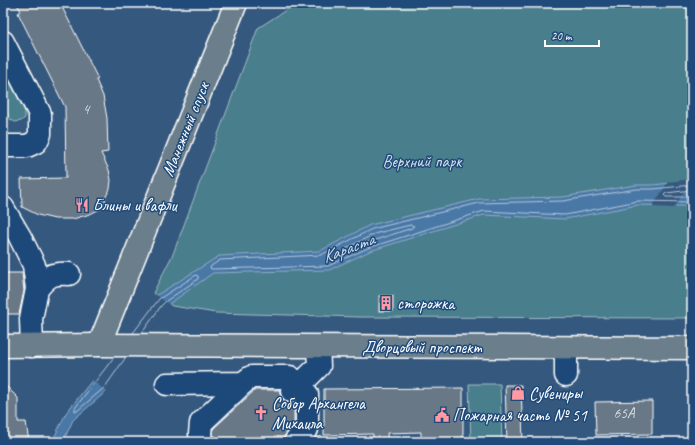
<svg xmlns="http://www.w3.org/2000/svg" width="695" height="445" font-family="Caveat,sans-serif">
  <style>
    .green { fill: #4a7e8c; stroke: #a4bec6 }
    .water { fill: #4a78a6; stroke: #92aeca }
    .pier { fill: #35587e }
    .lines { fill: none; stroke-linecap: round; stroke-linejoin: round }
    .shore { stroke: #b7c9db; stroke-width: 1 }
    .building { fill: #677887; stroke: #fff }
    .minor-casing { stroke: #fff; stroke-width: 25 }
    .major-casing { stroke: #fff; stroke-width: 25 }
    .minor { stroke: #1f4a7a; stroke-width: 22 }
    .major { stroke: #6b7e8b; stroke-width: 22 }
    .labels { text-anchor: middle; stroke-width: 3; stroke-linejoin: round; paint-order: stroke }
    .number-label { font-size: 15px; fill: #d9dde1 }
    .street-label { font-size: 17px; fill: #fff; stroke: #1f4a7a }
    .park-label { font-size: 17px; fill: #d2dfe2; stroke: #1f4a7a }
    .poi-label { font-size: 17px; fill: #fff; stroke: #1f4a7a; text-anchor: start }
    .water-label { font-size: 18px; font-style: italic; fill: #d2dde9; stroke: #1f4a7a }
  </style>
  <rect width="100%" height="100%" fill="#35587e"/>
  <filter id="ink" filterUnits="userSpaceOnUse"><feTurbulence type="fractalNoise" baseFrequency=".025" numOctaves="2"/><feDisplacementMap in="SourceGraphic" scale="8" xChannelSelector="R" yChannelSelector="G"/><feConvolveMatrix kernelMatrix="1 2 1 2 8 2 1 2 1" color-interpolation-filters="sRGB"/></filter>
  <g filter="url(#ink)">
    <g class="green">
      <polygon points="297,3 692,3 692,318 360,317 216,313 172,306 153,293 173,254 258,28"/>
      <polygon points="3,68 25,112 25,118 21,121 15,122 10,119 3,105"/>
      <polygon points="469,384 500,384 502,442 471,442"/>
    </g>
    <polygon class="water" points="692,181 692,206 678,206 638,205 565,219 484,215 370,251 329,270 213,273 169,304 108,390 73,420 63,442 52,442 66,413 93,379 157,295 219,256 320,251 370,225 479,199 563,197 636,185 652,185"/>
    <g class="pier">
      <polygon points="692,179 674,208 652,207 668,182"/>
      <polygon points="155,294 170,305 166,310 108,393 91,379"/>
    </g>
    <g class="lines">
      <g class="shore">
        <polyline points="692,185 653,189 636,189 563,201 479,203 372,229 321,255 220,260 211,266 210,268 212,269 328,266 368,248 484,211 565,215 638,201 692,202"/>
        <polyline points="692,190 666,193 664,195 666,197 692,197"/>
        <polygon points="411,225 414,226 412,228 366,243 348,251 346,250 347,248 374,234"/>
        <polyline points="133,333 159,299 196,275 198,276 198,279 166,301 161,306 142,333"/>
        <polyline points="114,357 75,408 75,411 77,411 105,387 126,357"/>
      </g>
    </g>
    <g class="building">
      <polygon points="16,3 60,3 98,79 96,80 103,96 107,118 108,152 101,153 109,170 111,180 110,189 105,198 106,206 90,214 73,219 55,219 38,215 22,207 21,179 66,178 65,107 18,13 21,11"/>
      <polygon points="3,273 22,273 24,291 19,314 3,314"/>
      <rect x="379" y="296" width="14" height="15"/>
      <polygon points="3,383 18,398 18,422 26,422 29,442 3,442"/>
      <polygon points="505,385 521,385 523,442 507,442"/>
      <polygon points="463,388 463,442 421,442 421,432 387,433 388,442 373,442 373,434 324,435 324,389"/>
      <polygon points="255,390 280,390 280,394 283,399 288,403 294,403 294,424 286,434 283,439 283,442 220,442 213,434 213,429"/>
      <polygon points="652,401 652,434 596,435 595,402"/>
    </g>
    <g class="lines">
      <defs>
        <g id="minor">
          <polyline points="3,42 40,114 40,134 36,142 27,146 3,146"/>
          <polyline points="3,208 20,237 34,265 37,289 31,319 32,346"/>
          <path d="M37 289C48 276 51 273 69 274"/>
          <polyline points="566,375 566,348"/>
          <polyline points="167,384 243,383 251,377 290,377 299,385 307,394 307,429 295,442"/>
          <polyline points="292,391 308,377 319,366 318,347"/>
          <polyline points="201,442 200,434 201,423 243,383"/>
        </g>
        <g id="major">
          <polyline points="99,345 236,3"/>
          <polyline points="3,346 99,345 692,348"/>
        </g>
      </defs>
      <use href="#minor" class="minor-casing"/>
      <use href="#major" class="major-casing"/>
      <use href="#minor" class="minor"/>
      <use href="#major" class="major"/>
    </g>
  </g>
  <defs>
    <symbol id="restaurant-bare" viewBox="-9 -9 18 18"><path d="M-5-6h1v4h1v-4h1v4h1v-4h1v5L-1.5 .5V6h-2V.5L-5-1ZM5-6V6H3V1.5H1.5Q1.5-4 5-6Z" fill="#ff9aa2" stroke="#1f4a7a" stroke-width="2.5" paint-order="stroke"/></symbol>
    <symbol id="building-bare" viewBox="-9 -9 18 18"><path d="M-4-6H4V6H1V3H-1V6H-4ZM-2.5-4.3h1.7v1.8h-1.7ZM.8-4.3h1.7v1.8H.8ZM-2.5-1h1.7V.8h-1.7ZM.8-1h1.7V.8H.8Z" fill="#ff9aa2" stroke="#1f4a7a" stroke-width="2.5" paint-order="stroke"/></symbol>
    <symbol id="shop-bare" viewBox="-9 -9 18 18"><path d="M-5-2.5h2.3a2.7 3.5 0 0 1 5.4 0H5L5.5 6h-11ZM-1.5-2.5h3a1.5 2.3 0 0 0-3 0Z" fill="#ff9aa2" stroke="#1f4a7a" stroke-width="2.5" paint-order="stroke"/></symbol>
    <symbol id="church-bare" viewBox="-9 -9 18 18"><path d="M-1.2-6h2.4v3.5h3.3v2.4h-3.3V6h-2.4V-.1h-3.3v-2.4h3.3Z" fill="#ff9aa2" stroke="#1f4a7a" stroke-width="2.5" paint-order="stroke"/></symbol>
    <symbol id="civic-bare" viewBox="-9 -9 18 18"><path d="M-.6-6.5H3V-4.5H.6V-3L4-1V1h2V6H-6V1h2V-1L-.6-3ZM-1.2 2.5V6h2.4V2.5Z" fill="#ff9aa2" stroke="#1f4a7a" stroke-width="2.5" paint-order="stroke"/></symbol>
  </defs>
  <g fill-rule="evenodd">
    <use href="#restaurant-bare" x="72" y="195" width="20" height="20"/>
    <use href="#building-bare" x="376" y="293" width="20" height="20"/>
    <use href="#shop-bare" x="508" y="383" width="20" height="20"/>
    <use href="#church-bare" x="251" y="403" width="20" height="20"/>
    <use href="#civic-bare" x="432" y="405" width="20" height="20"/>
  </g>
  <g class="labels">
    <g class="number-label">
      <text x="86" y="114">4</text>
      <text x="624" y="418">65А</text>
    </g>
    <g class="street-label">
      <text transform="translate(185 129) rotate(-68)" y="6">Манежный спуск</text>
      <text x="422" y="353">Дворцовый проспект</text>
    </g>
    <g class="park-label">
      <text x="422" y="167">Верхний парк</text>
    </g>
    <g class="poi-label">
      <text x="93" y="211">Блины и вафли</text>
      <text x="397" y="309">сторожка</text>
      <text x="529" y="399">Сувениры</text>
      <text x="272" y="409">Собор Архангела<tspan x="272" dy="20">Михаила</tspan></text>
      <text x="453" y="421">Пожарная часть № 51</text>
    </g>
    <g class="water-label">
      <text transform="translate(348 248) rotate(-21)" y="6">Караста</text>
    </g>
  </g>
  <rect width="695" height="445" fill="none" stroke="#1f4a7a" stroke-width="16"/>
  <rect x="8" y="8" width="679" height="429" fill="none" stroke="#fff" stroke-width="1.5" filter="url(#ink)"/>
  <path d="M545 40v6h54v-6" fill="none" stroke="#ffffff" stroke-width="2"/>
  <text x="551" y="40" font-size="12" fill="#ffffff" stroke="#1f4a7a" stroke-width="3" paint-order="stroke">20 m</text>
</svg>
